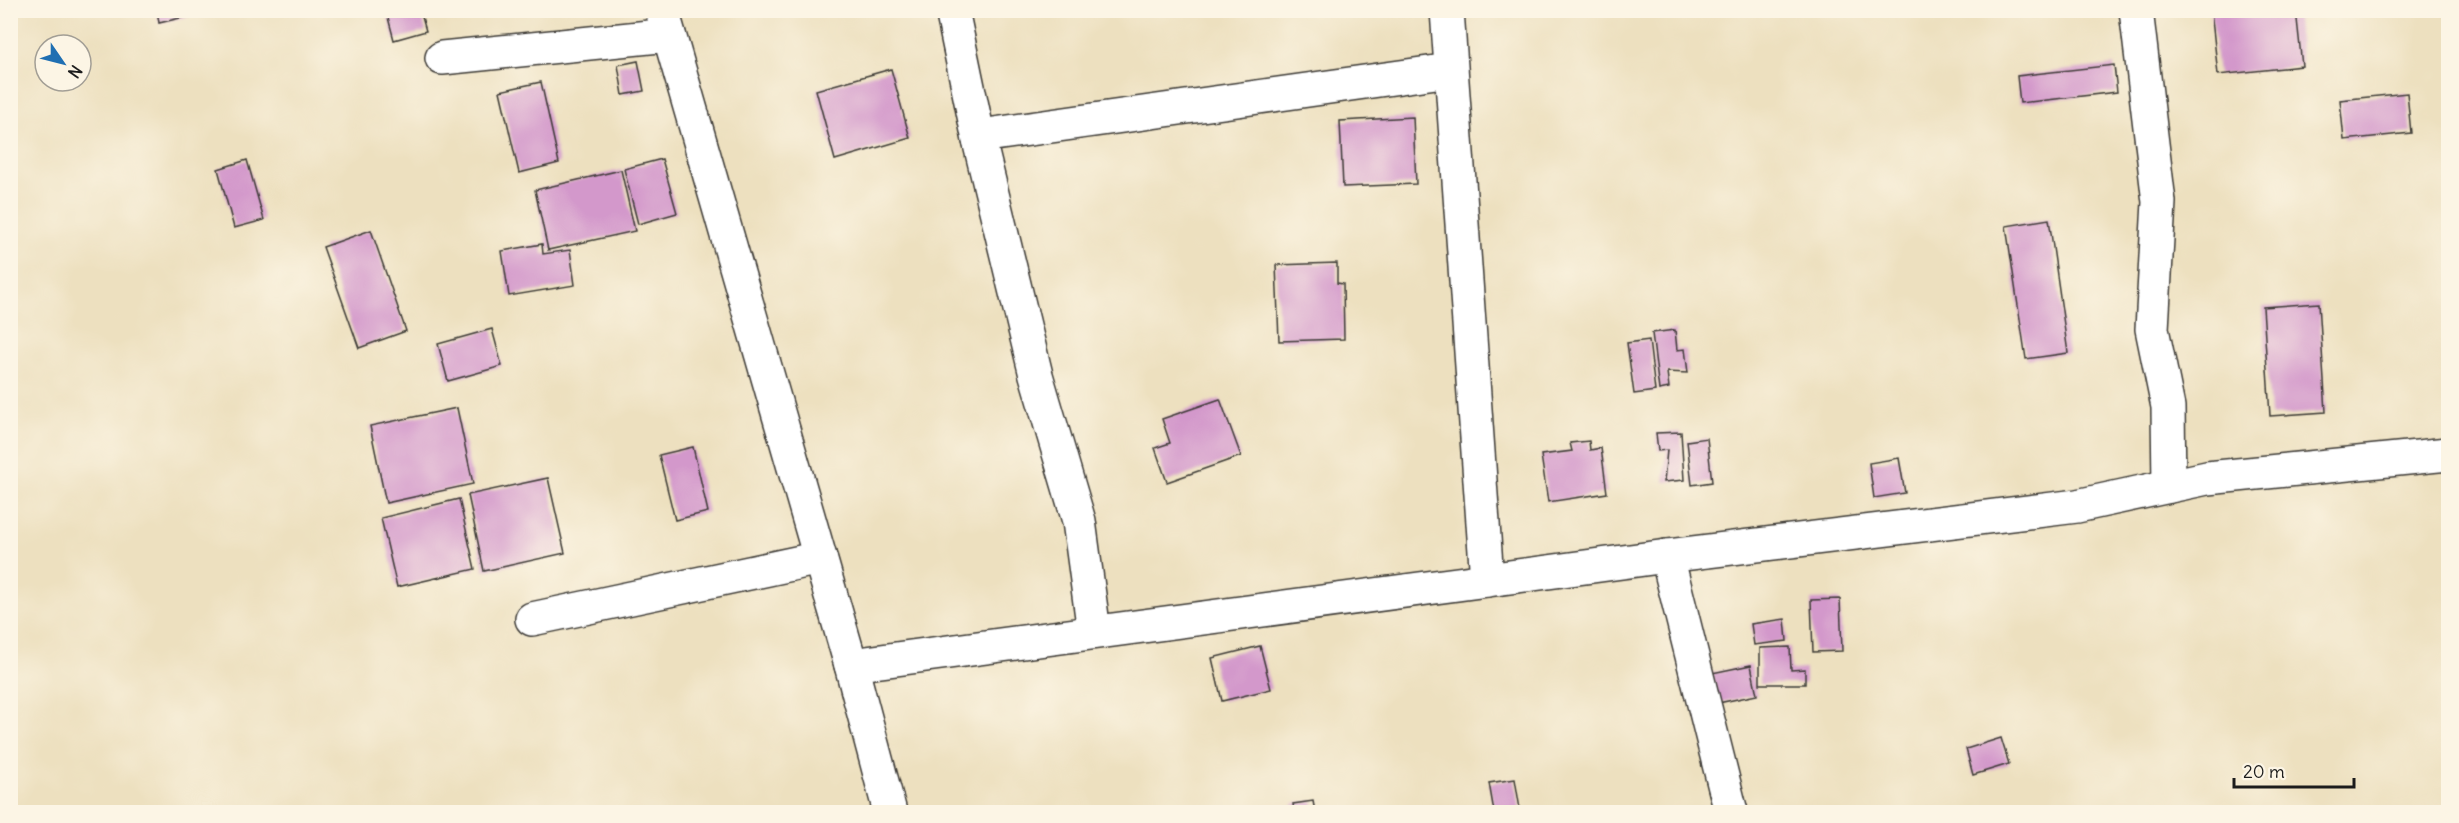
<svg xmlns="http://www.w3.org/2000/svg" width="2459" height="823" font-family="Delius,sans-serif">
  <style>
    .building { fill: #d398cb }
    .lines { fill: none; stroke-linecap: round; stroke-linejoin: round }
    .minor-casing { stroke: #3b3934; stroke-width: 36 }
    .minor { stroke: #fff; stroke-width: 33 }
  </style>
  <rect width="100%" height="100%" fill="#fcf5e5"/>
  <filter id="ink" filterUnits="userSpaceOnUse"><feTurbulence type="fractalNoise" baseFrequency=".0167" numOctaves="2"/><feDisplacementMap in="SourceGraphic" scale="12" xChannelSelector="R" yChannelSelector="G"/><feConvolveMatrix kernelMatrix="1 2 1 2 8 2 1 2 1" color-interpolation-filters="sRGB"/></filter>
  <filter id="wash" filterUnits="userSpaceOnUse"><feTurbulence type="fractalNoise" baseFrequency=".008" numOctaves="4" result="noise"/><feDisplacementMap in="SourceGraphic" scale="24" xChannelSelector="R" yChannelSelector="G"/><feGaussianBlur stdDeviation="1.35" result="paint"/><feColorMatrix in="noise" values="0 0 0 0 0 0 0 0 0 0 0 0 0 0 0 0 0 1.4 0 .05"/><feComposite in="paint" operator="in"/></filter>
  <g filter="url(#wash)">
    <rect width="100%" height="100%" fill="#ede0bf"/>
    <g id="blocks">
      <g class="building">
        <polygon points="157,10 210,10 210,11 159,23"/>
        <polygon points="386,10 420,10 426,31 394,40"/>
        <polygon points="2211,10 2296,10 2302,66 2218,75"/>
        <polygon points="638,61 644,91 623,95 618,65"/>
        <polygon points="2114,65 2117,92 2020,103 2017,76"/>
        <polygon points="891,69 910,138 835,160 816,90"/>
        <polygon points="541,82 559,163 519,173 500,91"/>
        <polygon points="2407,93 2411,133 2344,140 2340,100"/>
        <polygon points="1413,117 1416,184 1343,187 1340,121"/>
        <polygon points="662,159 677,213 638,224 624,169"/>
        <polygon points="247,160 264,220 234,228 218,169"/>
        <polygon points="621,170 635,231 548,250 535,190"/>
        <polygon points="2049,219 2068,353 2026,359 2006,226"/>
        <polygon points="371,230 406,331 359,348 323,247"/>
        <polygon points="542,244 543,254 570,250 575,285 509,296 502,251"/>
        <polygon points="1337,263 1337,283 1343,284 1344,339 1279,341 1276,265"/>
        <polygon points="2319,303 2326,412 2270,416 2263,307"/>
        <polygon points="492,329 502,366 448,381 438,344"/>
        <polygon points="1675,330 1677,350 1685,349 1688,373 1667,372 1669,388 1659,390 1652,333"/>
        <polygon points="1649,340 1655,391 1634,394 1627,343"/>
        <polygon points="1220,399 1241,456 1167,482 1155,448 1170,443 1162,419"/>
        <polygon points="457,408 473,484 386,503 370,426"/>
        <polygon points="1681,432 1684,480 1664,482 1667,450 1658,451 1656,433"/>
        <polygon points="1707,438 1712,482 1692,485 1687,441"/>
        <polygon points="1589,441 1590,450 1601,448 1607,493 1548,502 1541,455 1572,451 1570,443"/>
        <polygon points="693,447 708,512 675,520 659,455"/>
        <polygon points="1899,458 1905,493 1874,498 1869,463"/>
        <polygon points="548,478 565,553 484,571 468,495"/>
        <polygon points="459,499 475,569 397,587 381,518"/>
        <polygon points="1840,599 1842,651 1813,652 1811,600"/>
        <polygon points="1785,619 1787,641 1754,645 1751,624"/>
        <polygon points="1260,646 1271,689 1222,701 1212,658"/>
        <polygon points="1790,647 1791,670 1805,669 1805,684 1760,684 1760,648"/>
        <polygon points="1751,665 1757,695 1718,703 1712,673"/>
        <polygon points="2001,738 2009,764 1973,775 1966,749"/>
        <polygon points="1515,779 1520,809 1494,812 1489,783"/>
        <polygon points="1313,801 1315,812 1294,812 1293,804"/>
      </g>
    </g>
  </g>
  <g filter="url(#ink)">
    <use href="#blocks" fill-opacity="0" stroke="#3b3934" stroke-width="1.5"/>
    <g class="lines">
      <defs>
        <g id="minor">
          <polyline points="662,10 851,665 890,812"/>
          <polyline points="952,10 979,140 1036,375 1079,521 1094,632"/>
          <polyline points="1447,10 1487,580"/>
          <polyline points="2136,10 2159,202 2152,329 2168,407 2169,486"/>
          <polyline points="442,58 669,35"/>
          <polyline points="979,140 994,134 1450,70"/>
          <polyline points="1667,556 1731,812"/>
          <polyline points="532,619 820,558"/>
          <polyline points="851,665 1667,556 2077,506 2207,478 2448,454"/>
        </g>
      </defs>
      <use href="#minor" class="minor-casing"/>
      <use href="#minor" class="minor"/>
    </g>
  </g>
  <rect width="2459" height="823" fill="none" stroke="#fcf5e5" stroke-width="36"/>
  <g transform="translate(63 63) rotate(125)"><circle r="28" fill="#fcf5e5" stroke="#a29e95" stroke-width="1.5"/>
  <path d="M0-4.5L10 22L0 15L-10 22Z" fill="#1f6fb2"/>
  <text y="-9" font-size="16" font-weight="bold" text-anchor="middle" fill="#1c1c1c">N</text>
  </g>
  <path d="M2234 778v9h120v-9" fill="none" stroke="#1c1c1c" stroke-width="3"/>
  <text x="2243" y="778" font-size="18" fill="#1c1c1c" stroke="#fcf5e5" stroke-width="4.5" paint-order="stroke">20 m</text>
</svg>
